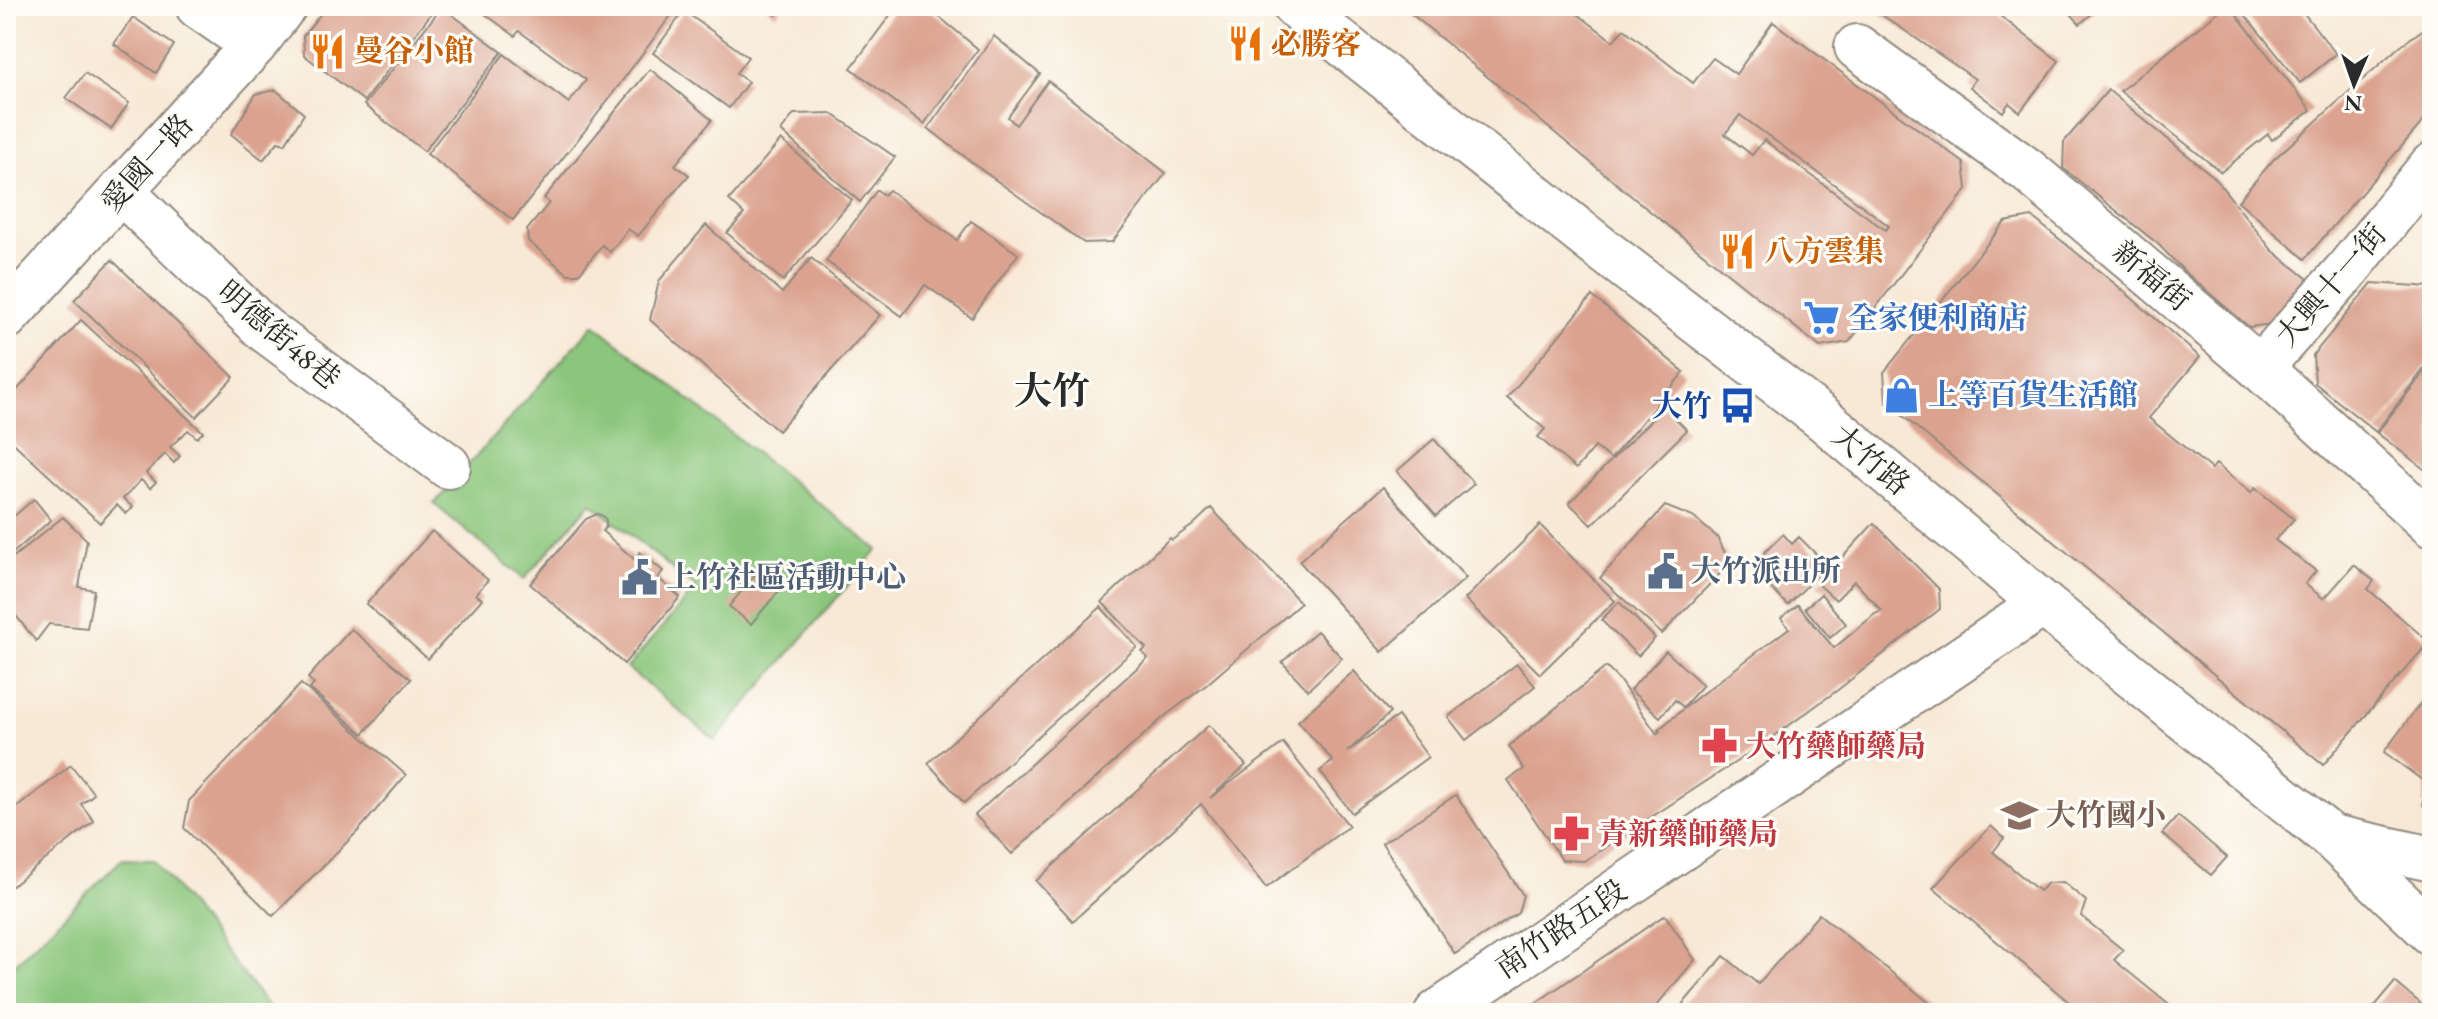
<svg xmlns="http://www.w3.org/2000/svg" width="2438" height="1019" font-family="'EB Garamond','Noto Serif TC',serif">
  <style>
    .green { fill: #8bc67b; stroke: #5b7853; stroke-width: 2 }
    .building { fill: #dba38f; fill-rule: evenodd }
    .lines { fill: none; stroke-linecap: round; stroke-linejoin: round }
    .minor-casing { stroke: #928a80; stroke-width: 48 }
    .major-casing { stroke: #928a80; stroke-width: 48 }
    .minor { stroke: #fff; stroke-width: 44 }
    .major { stroke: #fff; stroke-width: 44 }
    .labels { text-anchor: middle; stroke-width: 6; stroke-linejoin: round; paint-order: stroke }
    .food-label { font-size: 30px; font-weight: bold; fill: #c56008; stroke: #fdfcf7; text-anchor: start }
    .street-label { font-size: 30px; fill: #2b2b2b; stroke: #fdfcf7 }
    .shop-label { font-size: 30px; font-weight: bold; fill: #366cbe; stroke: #fdfcf7; text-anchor: start }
    .transit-label { font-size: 30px; font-weight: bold; fill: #164399; stroke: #fdfcf7; text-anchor: end }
    .service-label { font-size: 30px; font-weight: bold; fill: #4e5e75; stroke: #fdfcf7; text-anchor: start }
    .health-label { font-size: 30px; font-weight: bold; fill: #be3a42; stroke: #fdfcf7; text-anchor: start }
    .education-label { font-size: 30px; font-weight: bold; fill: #785e54; stroke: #fdfcf7; text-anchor: start }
    .district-label { font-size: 38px; font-weight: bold; fill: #2b2b2b; stroke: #fdfcf7 }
  </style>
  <rect width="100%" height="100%" fill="#fdfcf7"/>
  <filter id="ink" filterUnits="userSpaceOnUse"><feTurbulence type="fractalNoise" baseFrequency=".0125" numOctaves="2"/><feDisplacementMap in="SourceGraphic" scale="16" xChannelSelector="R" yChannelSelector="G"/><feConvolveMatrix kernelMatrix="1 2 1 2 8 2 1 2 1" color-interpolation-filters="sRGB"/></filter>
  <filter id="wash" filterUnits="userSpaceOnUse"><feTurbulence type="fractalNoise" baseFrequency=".006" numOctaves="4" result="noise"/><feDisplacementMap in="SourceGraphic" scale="32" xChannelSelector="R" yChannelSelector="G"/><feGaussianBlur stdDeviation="1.8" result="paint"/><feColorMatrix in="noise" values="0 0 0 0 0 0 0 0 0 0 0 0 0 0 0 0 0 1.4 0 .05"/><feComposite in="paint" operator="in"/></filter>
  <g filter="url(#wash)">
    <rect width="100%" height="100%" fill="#f8e9d6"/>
    <g class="green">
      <polygon points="594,324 878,550 715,740 627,668 696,588 591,503 524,579 434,504"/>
      <polygon points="122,859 154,860 270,1009 264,1013 6,1013 6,973"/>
    </g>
    <g id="blocks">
      <g class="building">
        <polygon points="327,6 437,6 364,101 304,55 303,36"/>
        <polygon points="474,6 678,6 584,132 513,220 427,154 504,54 569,103 586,80 519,31 515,36"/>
        <polygon points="765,6 782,6 776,15"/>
        <polygon points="897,6 926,6 978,49 924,124 851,68"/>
        <path d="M1402 6H1567L1613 41 1624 29 1693 83 1713 58 1736 74 1773 22 1964 163 1967 189 1849 342 1820 347 1636 200ZM1740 115 1835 185 1889 226 1885 230 1764 140 1752 155 1725 134Z"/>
        <polygon points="1869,6 1987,6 2059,61 2020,112 2009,103 2003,112 1970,87 1975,79"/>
        <polygon points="2064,6 2101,6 2080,24"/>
        <polygon points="2225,6 2230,6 2311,110 2272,140 2268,134 2221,172 2120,91"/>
        <polygon points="2238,6 2298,6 2336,54 2300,83"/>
        <polygon points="442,7 502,52 424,151 364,105"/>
        <polygon points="684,11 748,57 736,73 748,82 729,108 653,53"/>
        <polygon points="133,17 174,45 156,73 114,44"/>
        <polygon points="2432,23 2432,111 2305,259 2238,201 2274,159 2400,46"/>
        <polygon points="994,36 1040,74 1008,117 1016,125 1048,81 1166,173 1112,242 1084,243 983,171 928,128"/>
        <polygon points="650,69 712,120 675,165 689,175 638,236 628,229 610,252 602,245 579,274 568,274 528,241 527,230 549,203 544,198"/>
        <polygon points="85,73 129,103 111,129 66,98"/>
        <polygon points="276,90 304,114 285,144 278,142 263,160 231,134 256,94"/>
        <polygon points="2108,90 2214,177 2272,250 2308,279 2272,324 2249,327 2185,272 2158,244 2063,168 2064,142"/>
        <polygon points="831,113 895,157 860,202 781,131 794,114"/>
        <polygon points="781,140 852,200 783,281 727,233 744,214 729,200"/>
        <polygon points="877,190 884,195 889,190 957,240 971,221 1018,254 972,318 925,285 902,316 826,261"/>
        <polygon points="2432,201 2432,222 2422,212"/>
        <polygon points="2032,217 2119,287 2200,357 2149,418 2211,469 2216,464 2251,493 2255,488 2294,519 2275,540 2316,571 2305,584 2324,599 2354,565 2374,581 2368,589 2429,642 2323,765 1886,402 1884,372 2005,222"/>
        <polygon points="706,225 782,293 811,258 880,315 778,431 650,320 659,281"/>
        <polygon points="112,260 234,377 196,417 74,300"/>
        <polygon points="2372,283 2432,287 2432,358 2376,432 2315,383 2313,355"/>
        <polygon points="1592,296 1684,372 1611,459 1595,447 1576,469 1538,437 1545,429 1507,398"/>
        <polygon points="81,320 203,432 197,438 188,430 170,447 180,456 174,463 165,454 146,473 156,482 150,488 141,480 123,499 133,507 126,514 117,505 100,523 6,436 6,402"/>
        <polygon points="2432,362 2432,475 2377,433"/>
        <polygon points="1664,407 1687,430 1592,525 1569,503"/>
        <polygon points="1434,439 1474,484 1436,516 1397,471"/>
        <polygon points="1383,487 1466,578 1382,652 1299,561"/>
        <polygon points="34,499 51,520 6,559 6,523"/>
        <polygon points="1665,506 1693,517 1717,537 1730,563 1662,634 1600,578"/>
        <polygon points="1211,508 1301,603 1205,686 1165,716 1012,854 975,815 1148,658 1142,652 1146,648 1102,602 1170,538 1172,540 1193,525"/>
        <polygon points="597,514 603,516 606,520 606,527 602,531 634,559 640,552 663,571 658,578 680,597 624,664 530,584 586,519"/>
        <polygon points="63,517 87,540 79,587 94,590 87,628 49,624 36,641 6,603 6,563"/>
        <polygon points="1874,523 1939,589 1940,609 1839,689 1765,743 1584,861 1562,860 1508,780 1524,769 1509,746 1606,667 1619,680 1657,734 1660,731 1658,730 1699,696 1789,628 1781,618 1798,605 1834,648 1875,614 1882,611 1854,581 1836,600 1818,584"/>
        <polygon points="1540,525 1615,601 1540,674 1465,599"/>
        <polygon points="432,531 488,580 476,594 482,599 428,659 366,604"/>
        <polygon points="1783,534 1792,544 1799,537 1827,565 1788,605 1759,577 1771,565 1761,556"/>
        <polygon points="763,566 785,584 751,624 729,606"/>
        <polygon points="1821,594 1846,624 1830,638 1805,608"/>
        <polygon points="1619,602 1655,638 1638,656 1601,620"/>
        <polygon points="1101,607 1137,647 964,803 928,763"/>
        <polygon points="351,629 411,679 363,734 310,689 314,684 308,678"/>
        <polygon points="1317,631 1342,658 1308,690 1282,662"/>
        <polygon points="1666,651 1703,685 1683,707 1675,700 1660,717 1630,690"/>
        <polygon points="1517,664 1535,686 1466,740 1448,717"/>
        <polygon points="1354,671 1390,713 1347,752 1398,716 1428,757 1352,813 1320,771 1333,761 1298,721"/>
        <polygon points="301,684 406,775 359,830 273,916 184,828 189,801"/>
        <polygon points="2432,688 2432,806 2423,805 2426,783 2384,752"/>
        <polygon points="1209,725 1246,765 1210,798 1283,743 1349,826 1266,888 1201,804 1073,921 1036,881"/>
        <polygon points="71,765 94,794 81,804 94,821 6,891 6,836 9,833 6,829 6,816"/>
        <polygon points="1456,795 1523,895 1518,913 1455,954 1382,843"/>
        <polygon points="2178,816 2227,857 2211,875 2162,834"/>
        <polygon points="1991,826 2004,838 1993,852 2039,891 2048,883 2063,882 2086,901 2081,916 2123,950 2114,960 2179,1013 2082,1013 1933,888"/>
        <polygon points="1819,914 1942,1013 1838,1013 1835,1011 1833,1013 1675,1013 1724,956 1758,984"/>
        <polygon points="1665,915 1695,960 1650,1013 1521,1013"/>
        <polygon points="2395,982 2432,1013 2369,1013"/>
      </g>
    </g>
  </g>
  <g filter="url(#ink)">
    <use href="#blocks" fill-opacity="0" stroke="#928a80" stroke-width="2"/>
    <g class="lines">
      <defs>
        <g id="minor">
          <polyline points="198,6 254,45"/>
          <polyline points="1857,47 2027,170 2260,368 2432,525"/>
          <polyline points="121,191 264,329 448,466"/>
          <polyline points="6,317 254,45 284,6"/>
          <polyline points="2260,368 2347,270 2432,165"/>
          <polyline points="2331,837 2432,933"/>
          <polyline points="1437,1013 2043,604"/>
        </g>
        <polyline id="major" points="1295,6 1599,247 1821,417 2043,604 2331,837 2432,859"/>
      </defs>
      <use href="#minor" class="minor-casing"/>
      <use href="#major" class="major-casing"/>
      <use href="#minor" class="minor"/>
      <use href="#major" class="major"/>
    </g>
  </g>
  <defs>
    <symbol id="restaurant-bare" viewBox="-9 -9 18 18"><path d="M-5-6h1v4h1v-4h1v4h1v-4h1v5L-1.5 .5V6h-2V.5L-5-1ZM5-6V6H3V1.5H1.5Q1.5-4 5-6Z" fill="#e8710a" stroke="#fdfcf7" stroke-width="2.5" paint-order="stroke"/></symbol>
    <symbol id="supermarket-bare" viewBox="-9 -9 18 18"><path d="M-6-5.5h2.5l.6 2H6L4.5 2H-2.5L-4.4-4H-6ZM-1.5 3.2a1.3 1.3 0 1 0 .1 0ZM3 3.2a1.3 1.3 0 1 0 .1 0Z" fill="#3f7fe0" stroke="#fdfcf7" stroke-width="2.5" paint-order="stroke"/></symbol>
    <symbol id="shop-bare" viewBox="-9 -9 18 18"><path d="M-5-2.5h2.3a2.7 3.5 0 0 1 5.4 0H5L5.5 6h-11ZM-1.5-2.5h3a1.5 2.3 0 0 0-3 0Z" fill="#3f7fe0" stroke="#fdfcf7" stroke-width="2.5" paint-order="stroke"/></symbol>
    <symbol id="bus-bare" viewBox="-9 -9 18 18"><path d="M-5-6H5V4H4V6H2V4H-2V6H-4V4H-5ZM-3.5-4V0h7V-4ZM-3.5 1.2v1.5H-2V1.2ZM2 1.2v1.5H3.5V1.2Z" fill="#1a4fb4" stroke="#fdfcf7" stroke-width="2.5" paint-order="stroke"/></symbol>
    <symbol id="civic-bare" viewBox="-9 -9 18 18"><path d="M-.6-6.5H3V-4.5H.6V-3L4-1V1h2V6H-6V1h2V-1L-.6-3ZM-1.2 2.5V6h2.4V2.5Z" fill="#5c6f8a" stroke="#fdfcf7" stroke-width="2.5" paint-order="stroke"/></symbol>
    <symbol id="pharmacy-bare" viewBox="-9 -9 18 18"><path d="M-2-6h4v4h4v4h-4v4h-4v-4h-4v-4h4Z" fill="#e0444e" stroke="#fdfcf7" stroke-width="2.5" paint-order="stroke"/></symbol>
    <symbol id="school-bare" viewBox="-9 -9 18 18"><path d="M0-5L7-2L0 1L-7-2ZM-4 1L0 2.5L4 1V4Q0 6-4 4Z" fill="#8d6e63" stroke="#fdfcf7" stroke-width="2.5" paint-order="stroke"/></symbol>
  </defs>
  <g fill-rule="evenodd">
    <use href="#restaurant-bare" x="1220" y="18" width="51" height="51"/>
    <use href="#restaurant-bare" x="302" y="26" width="51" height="51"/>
    <use href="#restaurant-bare" x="1712" y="226" width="51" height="51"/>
    <use href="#supermarket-bare" x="1796" y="292" width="51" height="51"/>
    <use href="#shop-bare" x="1876" y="370" width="51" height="51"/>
    <use href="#bus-bare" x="1712" y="380" width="51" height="51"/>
    <use href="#civic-bare" x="1640" y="546" width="51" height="51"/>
    <use href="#civic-bare" x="614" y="552" width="51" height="51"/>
    <use href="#pharmacy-bare" x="1694" y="720" width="51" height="51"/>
    <use href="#school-bare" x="1994" y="790" width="51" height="51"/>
    <use href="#pharmacy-bare" x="1546" y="808" width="51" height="51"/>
  </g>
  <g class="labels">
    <g class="food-label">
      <text x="1271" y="54">必勝客</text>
      <text x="354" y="61">曼谷小館</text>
      <text x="1764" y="261">八方雲集</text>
    </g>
    <g class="street-label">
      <text transform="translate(147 163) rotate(-48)" y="10">愛國一路</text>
      <text transform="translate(2152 276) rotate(40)" y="10">新福街</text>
      <text transform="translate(2331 285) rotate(-49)" y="10">大興十一街</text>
      <text transform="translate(279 335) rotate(40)" y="10">明德街48巷</text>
      <text transform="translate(1871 460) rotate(40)" y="10">大竹路</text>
      <text transform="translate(1561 929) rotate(-34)" y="10">南竹路五段</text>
    </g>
    <g class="shop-label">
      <text x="1848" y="328">全家便利商店</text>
      <text x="1928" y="405">上等百貨生活館</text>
    </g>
    <g class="transit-label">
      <text x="1712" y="416">大竹</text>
    </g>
    <g class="service-label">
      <text x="1691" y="581">大竹派出所</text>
      <text x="666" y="587">上竹社區活動中心</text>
    </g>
    <g class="health-label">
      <text x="1746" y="756">大竹藥師藥局</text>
      <text x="1598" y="844">青新藥師藥局</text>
    </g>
    <g class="education-label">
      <text x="2046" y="825">大竹國小</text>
    </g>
    <g class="district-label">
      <text x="1052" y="404">大竹</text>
    </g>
  </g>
  <rect width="2438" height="1019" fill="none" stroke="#fdfcf7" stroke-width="32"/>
  <g transform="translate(2354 84) rotate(182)" stroke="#fdfcf7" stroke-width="6" paint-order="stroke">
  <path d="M0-6L14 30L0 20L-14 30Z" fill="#2b2b2b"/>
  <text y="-12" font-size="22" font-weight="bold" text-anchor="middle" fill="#2b2b2b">N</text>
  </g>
</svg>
